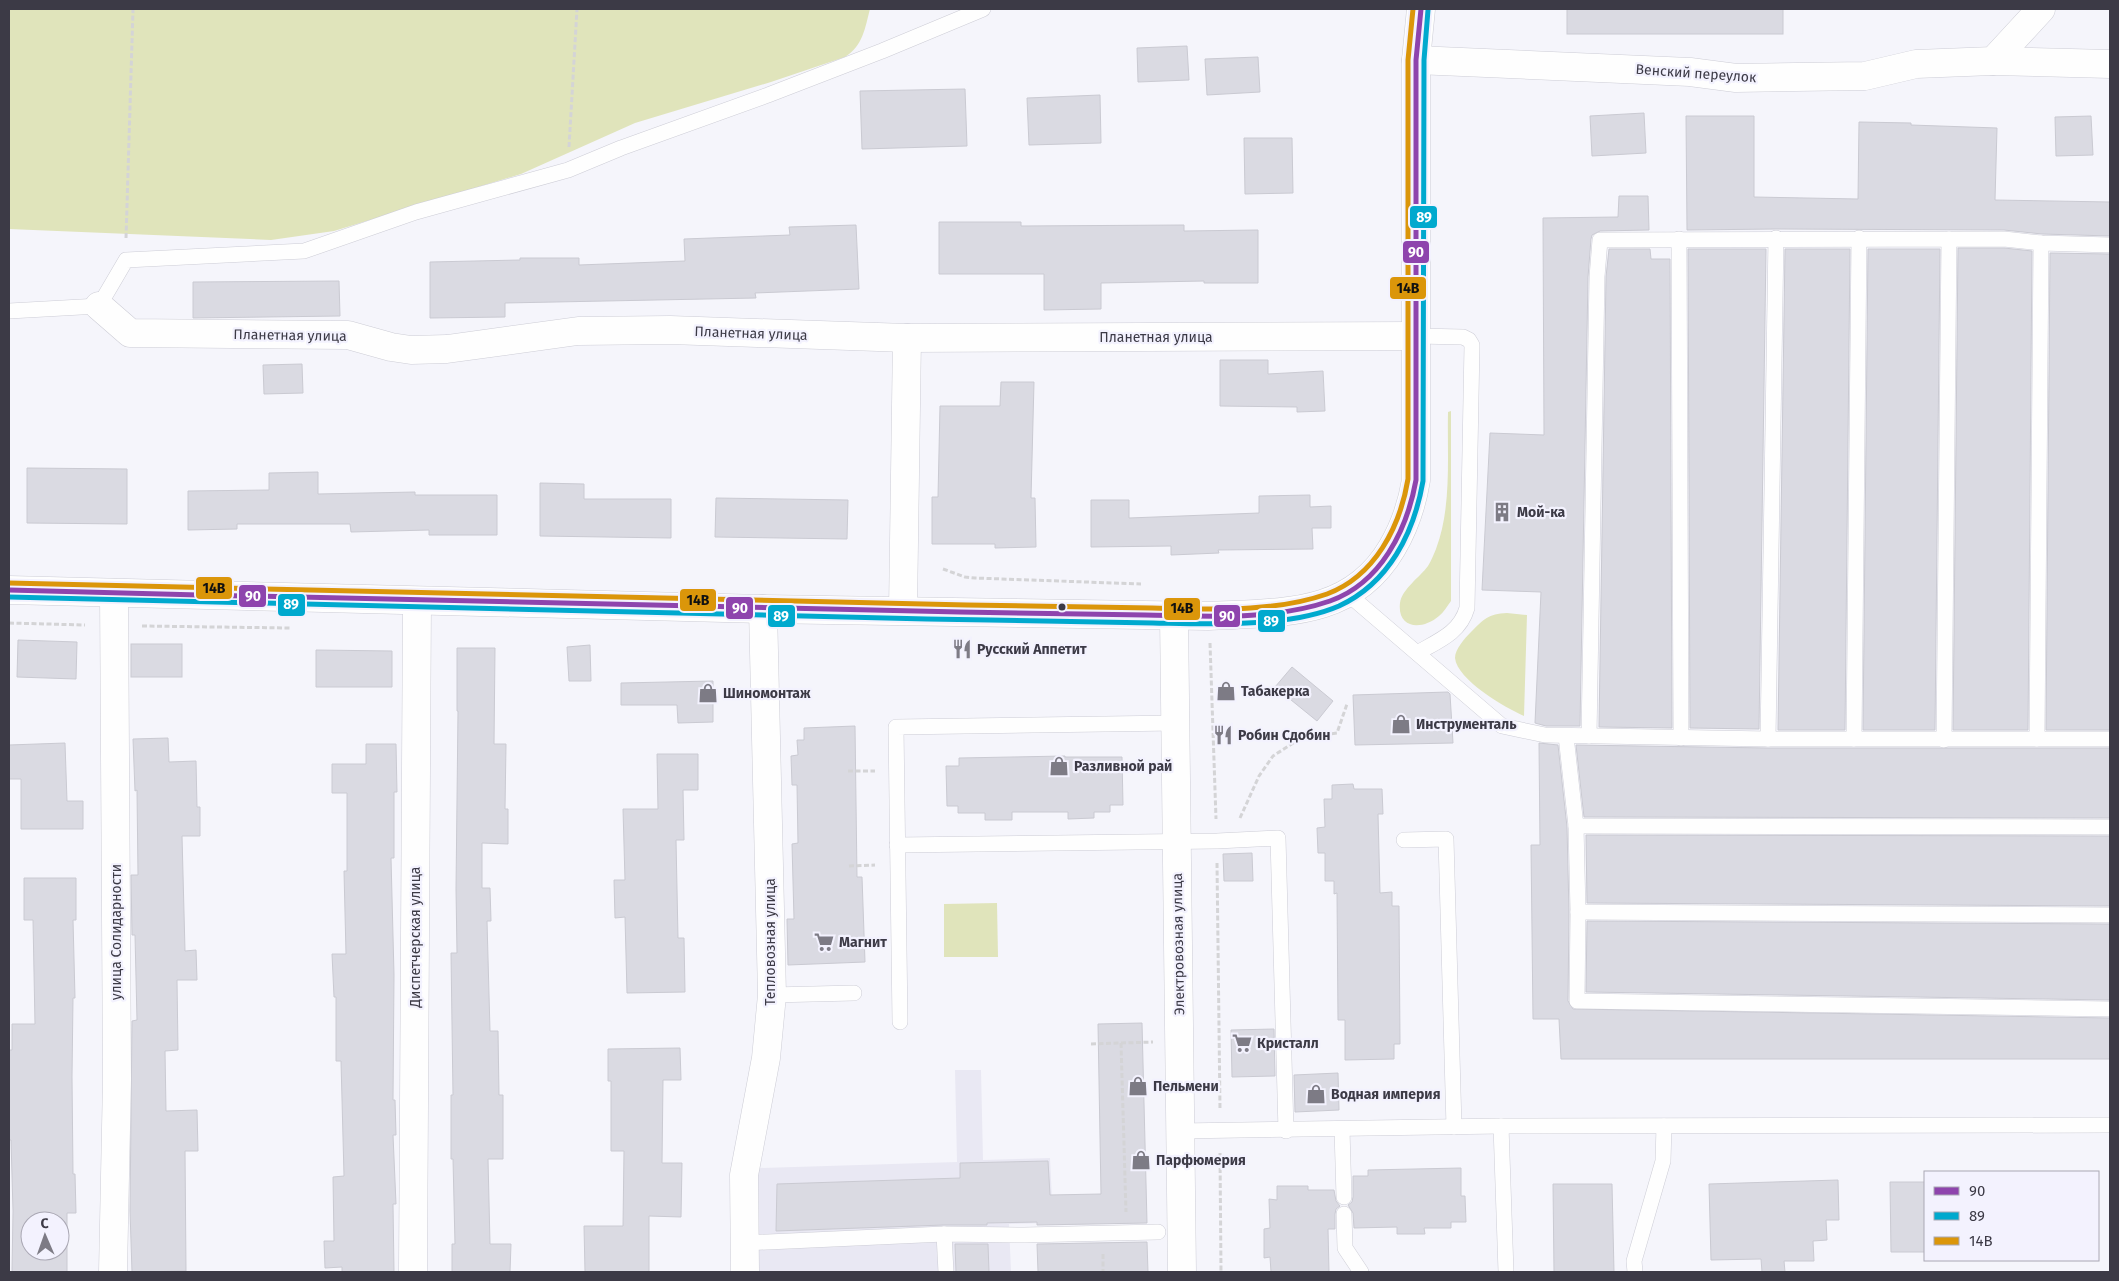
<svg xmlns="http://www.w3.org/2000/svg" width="2119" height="1281" font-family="'Fira Sans',sans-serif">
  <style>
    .built { fill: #e9e8f3 }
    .green { fill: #e0e4bb }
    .building { fill: #dadae2; stroke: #cacad2; fill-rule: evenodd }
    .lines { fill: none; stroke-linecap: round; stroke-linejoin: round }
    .lane-casing { stroke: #cdcdd6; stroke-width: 16 }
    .street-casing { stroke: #cdcdd6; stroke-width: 29 }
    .secondary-casing { stroke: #cdcdd6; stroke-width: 29 }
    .path { stroke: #d4d4d6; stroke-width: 3; stroke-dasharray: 5 2.5; stroke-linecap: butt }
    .lane { stroke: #fefefe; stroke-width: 15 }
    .street { stroke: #fefefe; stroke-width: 28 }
    .secondary { stroke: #fefefe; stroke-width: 28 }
    .bus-1-casing { stroke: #f3f2fe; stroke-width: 9 }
    .bus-2-casing { stroke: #f3f2fe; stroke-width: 9 }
    .bus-3-casing { stroke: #f3f2fe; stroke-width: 9 }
    .bus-1 { stroke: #8e44ad; stroke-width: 5 }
    .bus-2 { stroke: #00a9ce; stroke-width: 5 }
    .bus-3 { stroke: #db960a; stroke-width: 5 }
    .bus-dot { fill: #3c3a46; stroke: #f3f2fe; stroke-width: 2 }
    .labels { text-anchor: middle; stroke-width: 4.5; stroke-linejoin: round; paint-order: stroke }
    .street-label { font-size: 14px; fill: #3c3a46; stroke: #f3f2fe }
    .poi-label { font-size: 14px; font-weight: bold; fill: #3c3a46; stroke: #f3f2fe; text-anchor: start }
    .line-badge { stroke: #f3f2fe; stroke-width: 2 }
    .badge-label { font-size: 14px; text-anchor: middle; font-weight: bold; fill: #fff }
    .pale-badge-label { font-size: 14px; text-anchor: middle; font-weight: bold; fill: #111 }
  </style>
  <rect width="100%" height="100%" fill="#f5f5fb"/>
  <polygon class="built" points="955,1070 981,1070 983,1160 1050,1158 1053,1223 1009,1224 1011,1272 759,1272 758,1168 957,1162"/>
  <g class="green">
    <path d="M9 9H870C865 28 863 46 845 57L771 82 635 123 521 174 334 231 271 240 9 229Z"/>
    <path d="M1451 411V601C1447 606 1444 612 1439 616 1423 630 1397 630 1400 603 1402 589 1420 577 1428 566 1431 561 1434 554 1436 549 1452 507 1447 456 1448 412Z"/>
    <path d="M1507 613 1527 615 1524 716C1506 708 1457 680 1455 658 1455 649 1465 638 1471 632 1484 619 1488 614 1507 613Z"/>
    <polygon points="997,903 998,957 944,957 944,904"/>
  </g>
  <g class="building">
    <rect x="1567" y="9" width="216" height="25"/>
    <polygon points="1187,46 1189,80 1138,82 1137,48"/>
    <polygon points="1258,57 1260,92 1207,95 1205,59"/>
    <polygon points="965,89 967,146 862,149 860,91"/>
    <polygon points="1100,95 1101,143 1029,145 1027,98"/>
    <polygon points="1644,113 1646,153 1592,156 1590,116"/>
    <polygon points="1686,116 1754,116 1754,197 1858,199 1859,122 1911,123 1911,125 1997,128 1995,200 2110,202 2110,236 2042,234 2004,230 1776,229 1687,230"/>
    <polygon points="2091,116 2093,155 2056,156 2055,117"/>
    <polygon points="1244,138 1292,138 1293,193 1245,194"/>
    <polygon points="1619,196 1648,196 1649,230 1600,231 1592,235 1591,239 1588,277 1580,726 1546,726 1535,723 1541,592 1482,590 1490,433 1544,435 1543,218 1618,217"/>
    <polygon points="939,222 1021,222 1021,226 1184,225 1184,231 1258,230 1258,283 1204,283 1204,281 1101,283 1101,309 1044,310 1044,274 939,274"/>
    <polygon points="856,225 859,289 755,293 756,298 505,303 505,317 430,318 430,262 520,260 520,258 579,258 579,265 685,261 684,239 790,235 789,227"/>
    <polygon points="1958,248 2004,248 2032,251 2028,730 1953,730"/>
    <polygon points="1609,249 1650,249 1651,259 1670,259 1672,728 1599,727 1606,277"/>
    <polygon points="1688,249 1766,249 1759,729 1690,728"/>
    <polygon points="1785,249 1850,249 1845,730 1778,730"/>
    <polygon points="1868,249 1940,249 1935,730 1863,730"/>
    <polygon points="2050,253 2110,254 2110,730 2046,730"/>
    <polygon points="339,281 340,316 193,318 193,282"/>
    <polygon points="1220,360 1268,360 1268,374 1323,371 1325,411 1297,412 1297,407 1220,406"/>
    <polygon points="302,364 303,393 264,394 263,365"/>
    <polygon points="1001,382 1034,382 1031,498 1035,498 1036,547 995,548 995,544 932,544 932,497 938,497 940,406 1000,406"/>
    <polygon points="27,468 127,469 127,524 27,523"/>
    <polygon points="318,472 318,494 415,492 415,495 497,495 497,535 429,535 429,530 351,532 350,524 237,524 237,529 188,530 188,491 269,490 269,473"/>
    <polygon points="540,483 584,484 584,499 671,499 671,538 540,536"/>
    <polygon points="1310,495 1310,507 1331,506 1331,528 1312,528 1313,549 1218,550 1219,553 1171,555 1171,546 1091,547 1091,500 1129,500 1129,518 1259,513 1259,496"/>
    <polygon points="716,498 848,500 847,539 715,537"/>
    <polygon points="18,640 77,642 76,679 17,677"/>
    <rect x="131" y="644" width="51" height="33"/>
    <polygon points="590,645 591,681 569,681 567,647"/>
    <polygon points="457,648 495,648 494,744 506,744 505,809 508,809 508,844 482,843 482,888 490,888 491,921 487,921 490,1031 498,1031 499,1095 503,1095 503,1159 488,1159 490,1244 511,1244 510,1272 452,1272 452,1244 455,1244 453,1159 451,1159 451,1095 453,1095 451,953 457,953 456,889 458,711 457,711"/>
    <polygon points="316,650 392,651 392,687 316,687"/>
    <polygon points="1292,667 1333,701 1317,721 1275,687"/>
    <polygon points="713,681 713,722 678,723 677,705 621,705 621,683"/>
    <polygon points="1448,692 1450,694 1453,743 1355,745 1353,695"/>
    <polygon points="855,726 857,877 862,877 865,962 788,965 787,919 794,919 792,844 798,843 797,785 792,785 791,756 798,755 797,740 804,740 804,728"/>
    <polygon points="168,738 169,762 196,761 197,807 200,807 200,836 182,836 185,951 196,950 197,980 177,980 178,1050 165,1051 166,1111 197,1110 198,1151 185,1151 186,1271 132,1272 130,1211 132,1021 137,1020 135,935 132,935 131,875 138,875 137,790 135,791 133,739"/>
    <polygon points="65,743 67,801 83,801 83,829 21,829 21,779 9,779 9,745"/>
    <polygon points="1539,743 1558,745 1567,827 1569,912 1568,1001 1573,1009 2110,1018 2110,1059 1561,1059 1559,1019 1533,1019 1531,845 1540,845"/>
    <polygon points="366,744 396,744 397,792 394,792 394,858 391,858 394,975 393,1100 395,1100 396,1135 393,1135 396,1204 393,1204 394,1272 342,1272 342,1267 325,1268 324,1241 334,1241 333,1177 344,1176 341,1061 336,1061 336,997 334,997 332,954 346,954 344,871 347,871 347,793 332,793 332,764 366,764"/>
    <polygon points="1576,745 1768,748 2110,748 2110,818 1584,817"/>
    <polygon points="657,754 698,754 698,790 683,790 684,840 676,840 678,938 684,938 685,992 627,993 625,917 615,918 614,880 625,880 623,809 658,809"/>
    <polygon points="1065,756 1065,757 1122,757 1123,805 1110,805 1110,812 1094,812 1094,818 1068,819 1068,812 1012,812 1012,820 985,820 985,813 958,813 958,806 947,806 946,766 959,766 959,758"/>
    <polygon points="1353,784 1354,789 1382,789 1383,814 1378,814 1380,893 1392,892 1392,906 1399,906 1400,1044 1394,1044 1394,1059 1345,1060 1345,1020 1338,1020 1337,893 1334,894 1334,881 1325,881 1325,853 1318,853 1317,828 1325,827 1324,799 1332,799 1332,785"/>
    <polygon points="1586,835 2110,836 2110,906 1587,903"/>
    <polygon points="1252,853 1253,881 1224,881 1223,854"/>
    <path d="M24 878H76V920H73L75 998H73L72 1077 73 1174H75L76 1213H67V1272H12L13 1211 11 1140H9V1050H12V1024H35L33 920H24ZM30 1221H60V1251H30Z"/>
    <polygon points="1587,921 2110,924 2110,1000 1586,992"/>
    <polygon points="1142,1023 1147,1223 1037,1225 1037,1222 987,1223 987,1225 944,1225 776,1231 777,1184 960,1178 960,1163 1048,1161 1050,1195 1101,1194 1098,1024"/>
    <polygon points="1274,1029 1275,1076 1232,1077 1231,1030"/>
    <polygon points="680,1048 681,1080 663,1080 662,1163 682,1163 681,1217 649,1216 649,1272 585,1272 584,1226 623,1226 624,1151 611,1151 611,1081 608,1081 608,1049"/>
    <polygon points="1338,1073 1339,1110 1295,1112 1294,1075"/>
    <polygon points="1461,1168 1461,1196 1465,1196 1466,1222 1451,1222 1451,1228 1424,1228 1425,1234 1397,1234 1397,1227 1354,1228 1353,1213 1348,1205 1352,1202 1353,1197 1353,1176 1368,1176 1368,1170"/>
    <polygon points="1838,1180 1839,1220 1826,1220 1827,1240 1813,1241 1814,1261 1784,1261 1785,1272 1762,1272 1761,1259 1711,1260 1709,1184"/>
    <polygon points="1890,1182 1925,1182 1925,1252 1891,1252"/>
    <polygon points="1553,1184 1612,1184 1614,1272 1554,1272"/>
    <polygon points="1277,1186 1308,1186 1308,1190 1334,1190 1336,1201 1340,1206 1336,1209 1335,1214 1335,1229 1328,1229 1329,1272 1271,1272 1270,1257 1264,1258 1264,1229 1270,1228 1269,1199 1277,1200"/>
    <polygon points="1147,1242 1148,1272 1038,1272 1037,1244"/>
    <polygon points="955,1244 988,1244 989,1272 956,1272"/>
  </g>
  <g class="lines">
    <defs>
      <g id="lane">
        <polyline points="1679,239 1681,738"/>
        <polyline points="9,311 99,306 126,260 304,251 416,212 568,170 621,148 768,95 882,51 983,9"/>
        <path d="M1417 336 1463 337 1469 340 1472 345 1467 608C1460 633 1438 641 1417 653"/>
        <polyline points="1348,594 1502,726 1545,735 1768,739 2110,739"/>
        <polyline points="1566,736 1576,826 1578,912 1577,1001 2110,1009"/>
        <polyline points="1589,736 1597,277 1600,240 2004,239 2041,243 2110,245"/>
        <polyline points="1768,739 1776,238"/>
        <polyline points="1854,739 1859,238"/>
        <polyline points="2037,739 2041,243"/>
        <polyline points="1944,740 1949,239"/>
        <polyline points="1576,826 2110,827"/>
        <polyline points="1404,840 1446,839 1454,1127"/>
        <polyline points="897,845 1217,841 1278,838 1286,1131"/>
        <polyline points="1578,912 2110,915"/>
        <polyline points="772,995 854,993"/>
        <polyline points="900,1022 896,727 1176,723"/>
        <polyline points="1501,1126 1506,1272"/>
        <polyline points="1342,1130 1344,1197"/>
        <polyline points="1180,1131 1501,1126 2110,1125"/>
        <polyline points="1344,1214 1345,1248 1361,1272"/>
        <polyline points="944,1234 946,1272"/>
        <polyline points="744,1243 944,1234 1024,1235 1158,1232"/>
        <polyline points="1635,1272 1634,1261 1663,1161 1664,1126"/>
      </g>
      <g id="street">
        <polyline points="1416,60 1690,72 1736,78 1865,76 1916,64 1993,61 2041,9"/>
        <polyline points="1993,61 2110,64"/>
        <polyline points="99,306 130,333 348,335 391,347 411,350 447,349 578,331 670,330 907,338 1417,336"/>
        <polyline points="903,610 907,338"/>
        <polyline points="113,1272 117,1080 114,593"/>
        <polyline points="413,1272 417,601"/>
        <polyline points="745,1272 744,1175 766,1058 772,995 763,609"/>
      </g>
      <g id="secondary">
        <path d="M9 590 763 609 1208 616C1280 612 1351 618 1392 548 1405 526 1412 505 1416 480V60L1421 9"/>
        <polyline points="1174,616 1182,1272"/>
      </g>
    </defs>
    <use href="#lane" class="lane-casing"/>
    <use href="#street" class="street-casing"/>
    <use href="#secondary" class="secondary-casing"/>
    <g class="path">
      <polyline points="569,147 577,9"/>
      <polyline points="126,238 133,9"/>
      <polyline points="943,569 965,577 975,578 1141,584"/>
      <polyline points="9,623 85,625"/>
      <polyline points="142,626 290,628"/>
      <polyline points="1210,643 1216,819"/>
      <polyline points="848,771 875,771"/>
      <polyline points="1240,818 1259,776 1273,756 1301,738 1337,733 1347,704"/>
      <polyline points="1217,863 1220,1109"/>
      <polyline points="849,866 875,865"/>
      <polyline points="1121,1043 1126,1212"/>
      <polyline points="1091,1044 1153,1042"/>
      <polyline points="1220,1153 1221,1272"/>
      <polyline points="1103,1254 1103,1272"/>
    </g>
    <use href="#lane" class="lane"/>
    <use href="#street" class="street"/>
    <use href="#secondary" class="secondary"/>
    <defs>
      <path id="bus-1" d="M9 590C326 598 643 607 960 612 1022 613 1084 614 1145 615 1206 616 1272 621 1330 601 1381 583 1407 530 1416 480V60L1421 9"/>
      <path id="bus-2" d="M9 597C335 606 662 615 989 620 1044 621 1099 622 1153 623 1209 624 1288 628 1339 606 1389 583 1414 533 1423 481L1424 60 1428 10"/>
      <path id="bus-3" d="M9 583C329 591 648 600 967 605 1029 606 1090 607 1152 608 1209 609 1273 613 1327 594 1375 576 1400 527 1408 479V60L1413 9"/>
    </defs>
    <use href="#bus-1" class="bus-1-casing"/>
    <use href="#bus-2" class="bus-2-casing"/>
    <use href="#bus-3" class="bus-3-casing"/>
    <use href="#bus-1" class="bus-1"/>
    <use href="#bus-2" class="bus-2"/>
    <use href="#bus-3" class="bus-3"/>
  </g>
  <defs>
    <symbol id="building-bare" viewBox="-9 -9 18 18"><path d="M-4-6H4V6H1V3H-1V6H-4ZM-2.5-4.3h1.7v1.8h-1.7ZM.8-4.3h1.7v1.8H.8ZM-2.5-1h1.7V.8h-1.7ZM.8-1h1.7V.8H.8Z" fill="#7d7b85" stroke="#f3f2fe" stroke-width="2.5" paint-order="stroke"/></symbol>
    <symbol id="restaurant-bare" viewBox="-9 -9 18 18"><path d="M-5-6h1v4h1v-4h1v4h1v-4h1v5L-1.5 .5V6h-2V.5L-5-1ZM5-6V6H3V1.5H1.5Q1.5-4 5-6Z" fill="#7d7b85" stroke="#f3f2fe" stroke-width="2.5" paint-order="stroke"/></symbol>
    <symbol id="shop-bare" viewBox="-9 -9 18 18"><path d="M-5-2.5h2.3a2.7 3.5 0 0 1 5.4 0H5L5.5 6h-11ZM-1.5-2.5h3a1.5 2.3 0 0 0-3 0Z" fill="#7d7b85" stroke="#f3f2fe" stroke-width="2.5" paint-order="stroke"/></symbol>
    <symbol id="supermarket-bare" viewBox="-9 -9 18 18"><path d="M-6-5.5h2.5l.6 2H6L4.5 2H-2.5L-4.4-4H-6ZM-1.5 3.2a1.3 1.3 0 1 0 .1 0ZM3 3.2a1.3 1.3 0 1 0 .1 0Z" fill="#7d7b85" stroke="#f3f2fe" stroke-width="2.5" paint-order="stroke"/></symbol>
  </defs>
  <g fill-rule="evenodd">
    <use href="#building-bare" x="1488" y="498" width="28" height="28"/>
    <use href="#restaurant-bare" x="948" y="635" width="28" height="28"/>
    <use href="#shop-bare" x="1212" y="677" width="28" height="28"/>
    <use href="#shop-bare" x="694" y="679" width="28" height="28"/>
    <use href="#shop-bare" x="1387" y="710" width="28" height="28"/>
    <use href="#restaurant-bare" x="1209" y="721" width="28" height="28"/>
    <use href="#shop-bare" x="1045" y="752" width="28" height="28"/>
    <use href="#supermarket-bare" x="810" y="928" width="28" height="28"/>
    <use href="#supermarket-bare" x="1228" y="1029" width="28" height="28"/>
    <use href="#shop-bare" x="1124" y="1072" width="28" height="28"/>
    <use href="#shop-bare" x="1302" y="1080" width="28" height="28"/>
    <use href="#shop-bare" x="1127" y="1146" width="28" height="28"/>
  </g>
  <circle class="bus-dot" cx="1062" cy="607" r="4.5"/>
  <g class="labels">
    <g class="street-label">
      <text transform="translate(1696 73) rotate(4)" y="5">Венский переулок</text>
      <text transform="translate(751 333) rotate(2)" y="5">Планетная улица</text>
      <text transform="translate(290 335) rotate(1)" y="5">Планетная улица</text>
      <text x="1156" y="342">Планетная улица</text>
      <text transform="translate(116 932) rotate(-90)" y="5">улица Солидарности</text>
      <text transform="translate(415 937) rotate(-90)" y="5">Диспетчерская улица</text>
      <text transform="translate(770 942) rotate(-90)" y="5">Тепловозная улица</text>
      <text transform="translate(1178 944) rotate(-91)" y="5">Электровозная улица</text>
    </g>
    <g class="poi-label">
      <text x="1517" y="517">Мой-ка</text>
      <text x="977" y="654">Русский Аппетит</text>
      <text x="1241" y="696">Табакерка</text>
      <text x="723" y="698">Шиномонтаж</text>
      <text x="1416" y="729">Инструменталь</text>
      <text x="1238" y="740">Робин Сдобин</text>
      <text x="1074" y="771">Разливной рай</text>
      <text x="839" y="947">Магнит</text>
      <text x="1257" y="1048">Кристалл</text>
      <text x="1153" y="1091">Пельмени</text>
      <text x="1331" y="1099">Водная империя</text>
      <text x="1156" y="1165">Парфюмерия</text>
    </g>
  </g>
  <g class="line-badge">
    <rect x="1409" y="205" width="29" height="24" rx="5" fill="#00a9ce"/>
    <rect x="1402" y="240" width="28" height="24" rx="5" fill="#8e44ad"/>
    <rect x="1389" y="276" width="38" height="24" rx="5" fill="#db960a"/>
    <rect x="195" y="576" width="38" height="24" rx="5" fill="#db960a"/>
    <rect x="238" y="584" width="29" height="24" rx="5" fill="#8e44ad"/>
    <rect x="679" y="588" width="38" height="24" rx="5" fill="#db960a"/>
    <rect x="277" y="593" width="29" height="24" rx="5" fill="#00a9ce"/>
    <rect x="725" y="596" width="29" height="24" rx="5" fill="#8e44ad"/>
    <rect x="1163" y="597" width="38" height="24" rx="5" fill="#db960a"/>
    <rect x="1213" y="604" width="28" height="24" rx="5" fill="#8e44ad"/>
    <rect x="767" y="604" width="29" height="24" rx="5" fill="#00a9ce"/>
    <rect x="1257" y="609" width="29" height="24" rx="5" fill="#00a9ce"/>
  </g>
  <g class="badge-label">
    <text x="1424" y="222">89</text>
    <text x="1416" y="257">90</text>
    <text x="253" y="601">90</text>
    <text x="291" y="609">89</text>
    <text x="740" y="613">90</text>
    <text x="1227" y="621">90</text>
    <text x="781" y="621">89</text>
    <text x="1271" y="626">89</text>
  </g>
  <g class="pale-badge-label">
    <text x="1408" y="293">14В</text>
    <text x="214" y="593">14В</text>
    <text x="698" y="605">14В</text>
    <text x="1182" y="613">14В</text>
  </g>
  <rect width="2119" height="1281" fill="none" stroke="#3c3a46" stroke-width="20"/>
  <rect x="1924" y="1171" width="175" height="90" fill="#f3f2fe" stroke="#aaa8b4"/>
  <rect x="1934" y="1187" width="25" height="8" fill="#8e44ad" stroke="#aaa8b4"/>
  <text x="1969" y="1196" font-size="15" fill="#3c3a46">90</text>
  <rect x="1934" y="1212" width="25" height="8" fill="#00a9ce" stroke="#aaa8b4"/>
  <text x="1969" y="1221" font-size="15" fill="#3c3a46">89</text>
  <rect x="1934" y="1237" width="25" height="8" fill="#db960a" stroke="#aaa8b4"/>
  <text x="1969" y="1246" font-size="15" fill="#3c3a46">14В</text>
  <g transform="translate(45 1236) rotate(358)"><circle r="24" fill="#f3f2fe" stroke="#aaa8b4"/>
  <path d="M0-4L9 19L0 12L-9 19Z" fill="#7d7b85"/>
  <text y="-8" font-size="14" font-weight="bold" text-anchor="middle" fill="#3c3a46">С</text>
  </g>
</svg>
